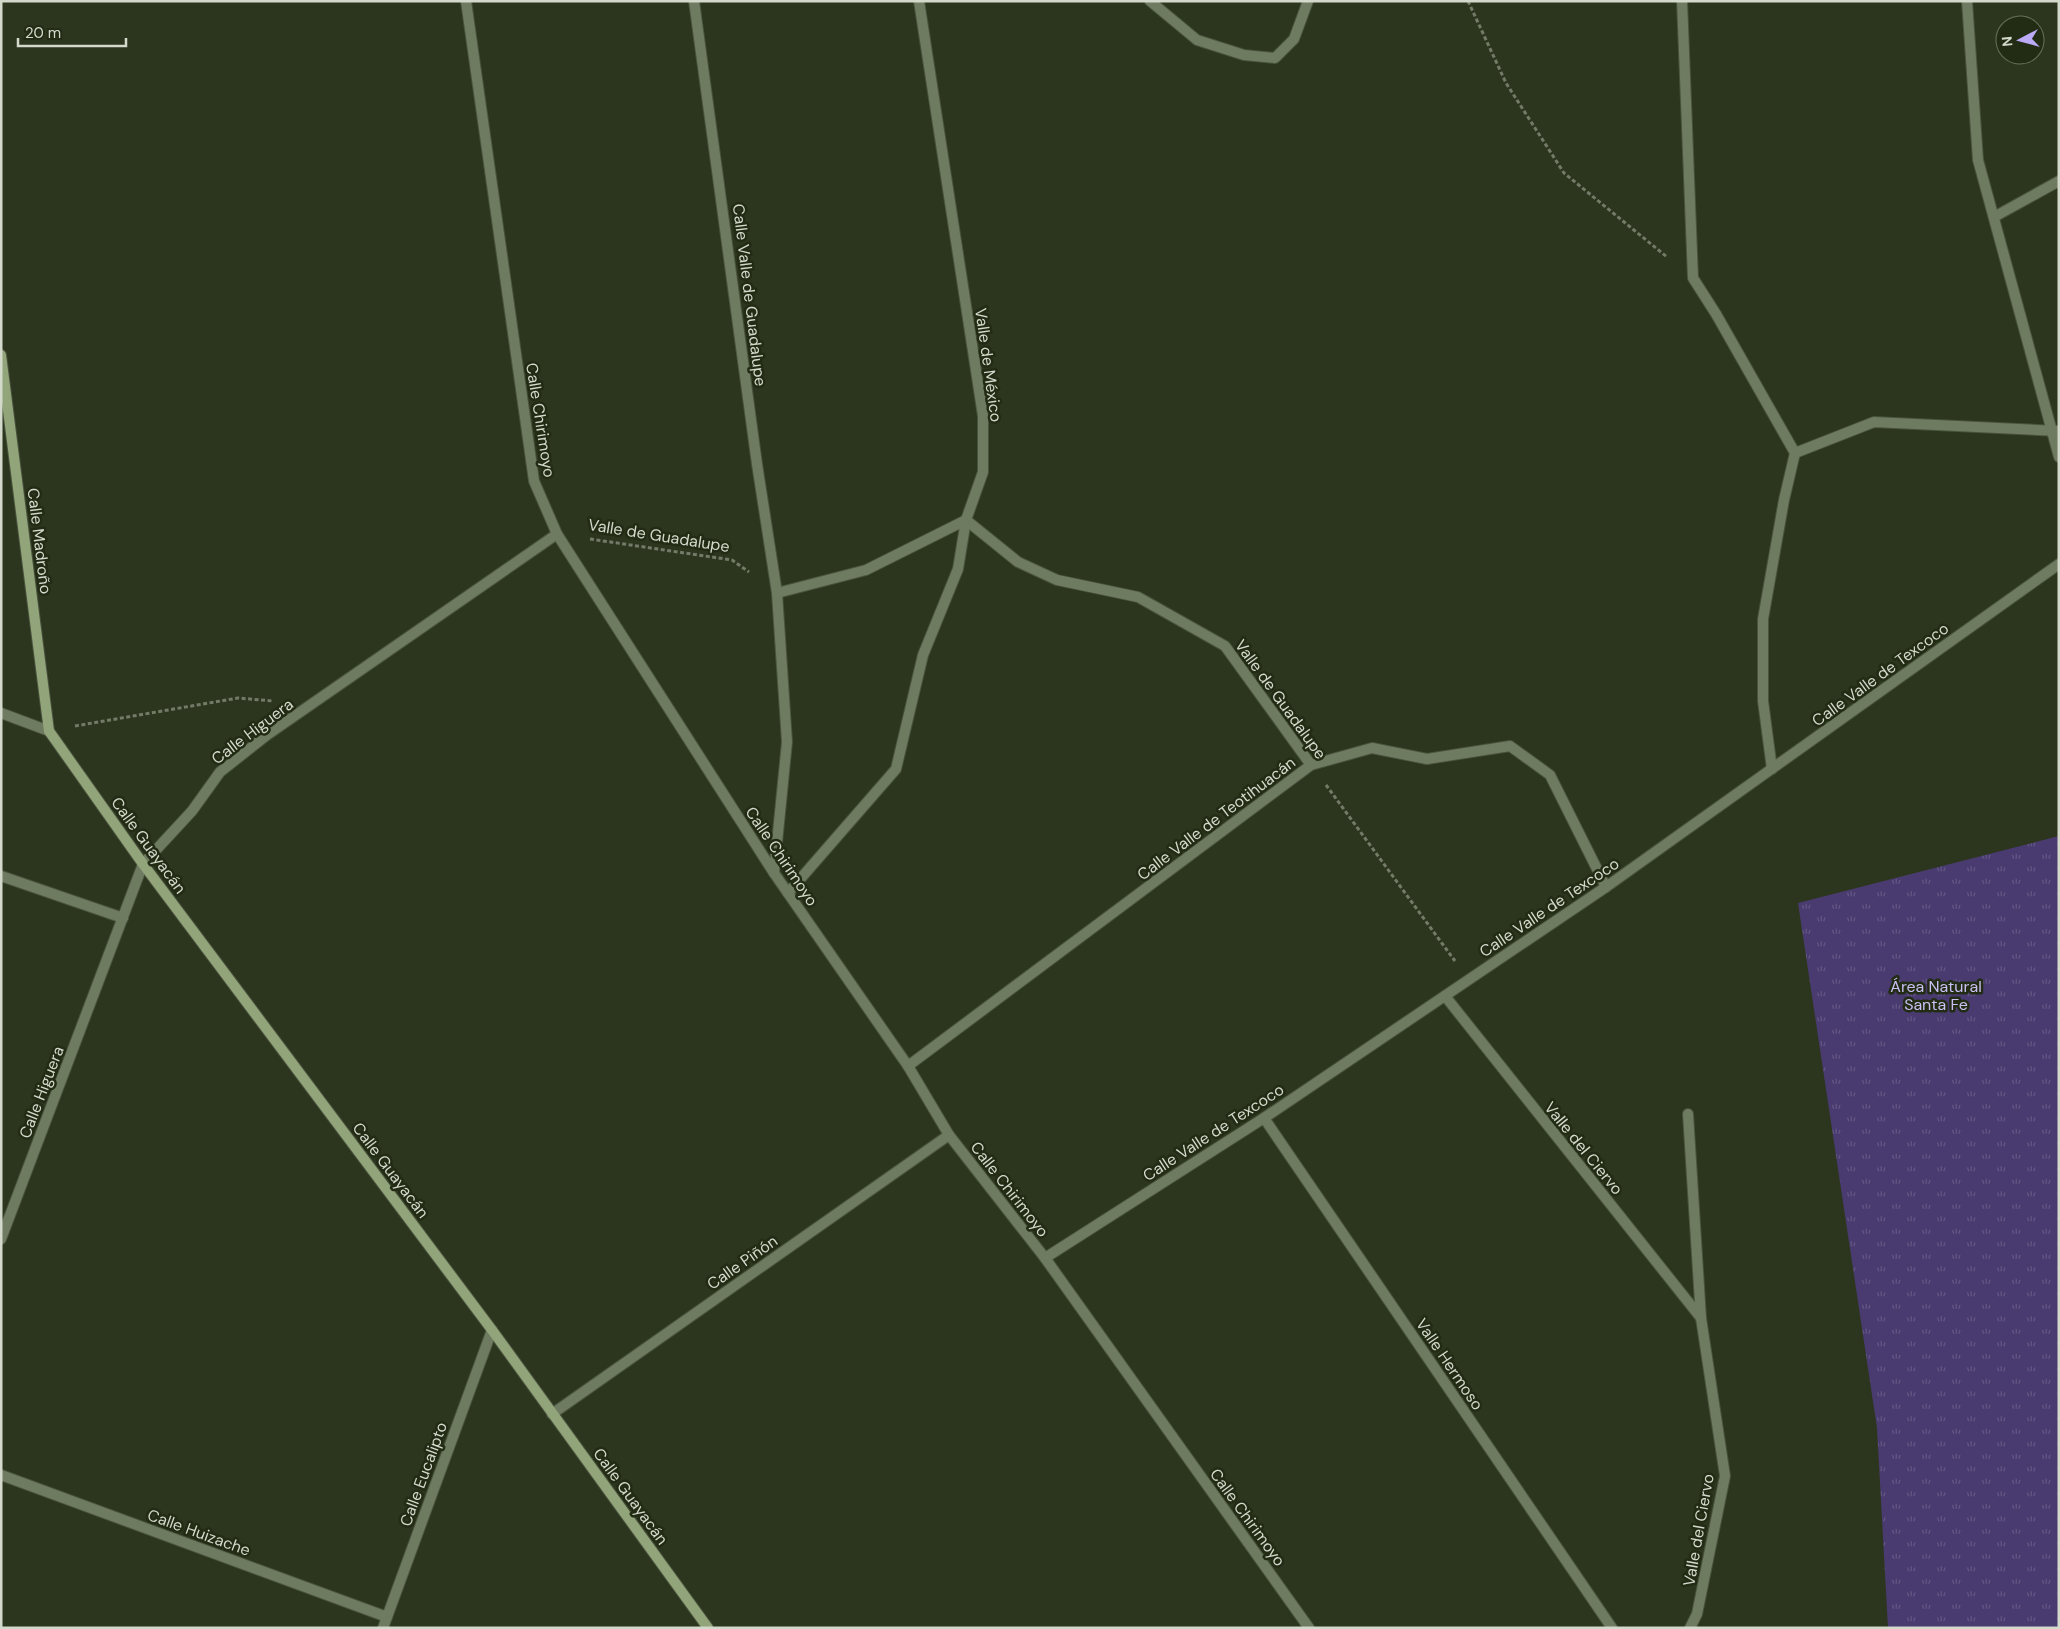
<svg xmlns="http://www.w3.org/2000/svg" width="2060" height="1629" font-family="'DM Sans',sans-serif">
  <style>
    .park { fill: url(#park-tufts) }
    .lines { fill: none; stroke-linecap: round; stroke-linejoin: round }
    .lane-casing { stroke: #4a533d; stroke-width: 12 }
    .street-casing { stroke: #4a533d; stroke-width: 12 }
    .secondary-casing { stroke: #4a533d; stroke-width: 12 }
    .path { stroke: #737b68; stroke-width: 3; stroke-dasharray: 4 2.5; stroke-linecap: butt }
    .lane { stroke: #6f7b61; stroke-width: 10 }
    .street { stroke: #6f7b61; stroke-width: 10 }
    .secondary { stroke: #92a47a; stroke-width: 10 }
    .labels { text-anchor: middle; stroke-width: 5; stroke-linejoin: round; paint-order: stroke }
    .street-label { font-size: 16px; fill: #d3d9cb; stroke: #222b14 }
    .park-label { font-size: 16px; fill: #cbc0f4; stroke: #222b14 }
  </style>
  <defs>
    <pattern id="park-tufts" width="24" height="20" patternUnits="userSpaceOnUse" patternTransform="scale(1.25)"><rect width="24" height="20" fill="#493b70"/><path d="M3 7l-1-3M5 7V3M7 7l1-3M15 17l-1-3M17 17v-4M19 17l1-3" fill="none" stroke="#625783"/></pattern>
  </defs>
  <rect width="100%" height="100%" fill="#2c351e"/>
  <polygon class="park" points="2059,836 2059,1628 1888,1628 1877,1428 1798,903"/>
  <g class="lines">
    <defs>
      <polyline id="lane" points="1,876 123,918"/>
      <g id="street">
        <polyline points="466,1 534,481 557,534 774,873 908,1066 949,1135 1045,1258 1309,1628"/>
        <polyline points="694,1 757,464 777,593"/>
        <polyline points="1150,1 1197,40 1244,55 1275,58 1294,39 1308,1"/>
        <polyline points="1682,1 1693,278 1716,314 1795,453 1784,500 1763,619 1763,701 1772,769"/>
        <polyline points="1967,1 1978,160 2059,457"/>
        <polyline points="1994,217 2059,181"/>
        <polyline points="1795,453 1874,422 2058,431"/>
        <polyline points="966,520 1018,562 1057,580 1138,597 1225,646 1311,765"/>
        <polyline points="1,713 49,731"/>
        <polyline points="774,873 787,742 777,593 866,570 966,520"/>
        <polyline points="788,893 896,769 923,655 958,569 966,520 983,472 983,416 919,1"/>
        <polyline points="1445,996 1701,1318"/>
        <polyline points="908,1066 1311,765 1372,748 1427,759 1510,746 1550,775 1606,887"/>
        <polyline points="1688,1114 1701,1318 1725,1476 1697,1614 1690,1628"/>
        <polyline points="1264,1118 1612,1628"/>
        <polyline points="1,1239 143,864 192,811 220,772 267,735 557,534"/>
        <polyline points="1045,1258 1264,1118 1606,887 2059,564"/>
        <polyline points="552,1414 949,1135"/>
        <polyline points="1,1475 387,1617"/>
        <polyline points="383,1628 492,1330"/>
      </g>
      <polyline id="secondary" points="1,355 49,731 143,864 492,1330 708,1628"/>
    </defs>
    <use href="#lane" class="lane-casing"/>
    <use href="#street" class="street-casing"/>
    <use href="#secondary" class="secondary-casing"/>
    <g class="path">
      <polyline points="1468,1 1506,83 1564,173 1667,257"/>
      <polyline points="590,539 732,560 749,572"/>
      <polyline points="75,726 238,698 273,701"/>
      <polyline points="1326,785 1455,961"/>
    </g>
    <use href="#lane" class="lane"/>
    <use href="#street" class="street"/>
    <use href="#secondary" class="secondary"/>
  </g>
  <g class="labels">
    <g class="street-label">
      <text transform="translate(750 295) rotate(83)" y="6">Calle Valle de Guadalupe</text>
      <text transform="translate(989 365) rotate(82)" y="6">Valle de México</text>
      <text transform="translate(541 420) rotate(81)" y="6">Calle Chirimoyo</text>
      <text transform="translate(659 535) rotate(9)" y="6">Valle de Guadalupe</text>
      <text transform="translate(40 541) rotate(83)" y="6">Calle Madroño</text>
      <text transform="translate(1880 674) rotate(-36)" y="6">Calle Valle de Texcoco</text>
      <text transform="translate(1281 699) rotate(54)" y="6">Valle de Guadalupe</text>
      <text transform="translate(252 731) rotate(-37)" y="6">Calle Higuera</text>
      <text transform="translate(1216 818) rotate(-37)" y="6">Calle Valle de Teotihuacán</text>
      <text transform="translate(149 845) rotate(54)" y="6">Calle Guayacán</text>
      <text transform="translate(782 856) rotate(56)" y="6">Calle Chirimoyo</text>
      <text transform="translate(1549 907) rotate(-34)" y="6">Calle Valle de Texcoco</text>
      <text transform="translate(41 1092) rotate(-69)" y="6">Calle Higuera</text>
      <text transform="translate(1213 1132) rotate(-33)" y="6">Calle Valle de Texcoco</text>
      <text transform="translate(1584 1148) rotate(51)" y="6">Valle del Ciervo</text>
      <text transform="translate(391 1170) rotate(53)" y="6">Calle Guayacán</text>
      <text transform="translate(1010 1189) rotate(52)" y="6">Calle Chirimoyo</text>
      <text transform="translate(742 1262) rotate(-35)" y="6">Calle Piñón</text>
      <text transform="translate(1450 1364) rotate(56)" y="6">Valle Hermoso</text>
      <text transform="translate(423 1474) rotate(-70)" y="6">Calle Eucalipto</text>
      <text transform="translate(631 1496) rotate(54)" y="6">Calle Guayacán</text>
      <text transform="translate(1248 1517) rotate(54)" y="6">Calle Chirimoyo</text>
      <text transform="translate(1698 1530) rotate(-80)" y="6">Valle del Ciervo</text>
      <text transform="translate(199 1532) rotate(20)" y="6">Calle Huizache</text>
    </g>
    <g class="park-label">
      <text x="1936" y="992">Área Natural<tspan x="1936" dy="18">Santa Fe</tspan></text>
    </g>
  </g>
  <rect width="2060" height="1629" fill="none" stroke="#d3d9cb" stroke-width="5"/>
  <g transform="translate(2020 40) rotate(264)"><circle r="24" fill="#222b14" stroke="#69715d"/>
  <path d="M0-4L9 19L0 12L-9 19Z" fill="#bbaaf6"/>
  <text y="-8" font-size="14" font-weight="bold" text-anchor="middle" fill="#d3d9cb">N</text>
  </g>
  <path d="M18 38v8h108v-8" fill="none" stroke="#d3d9cb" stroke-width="2.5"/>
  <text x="25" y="38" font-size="15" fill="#d3d9cb" stroke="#222b14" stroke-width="4" paint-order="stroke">20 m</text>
</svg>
